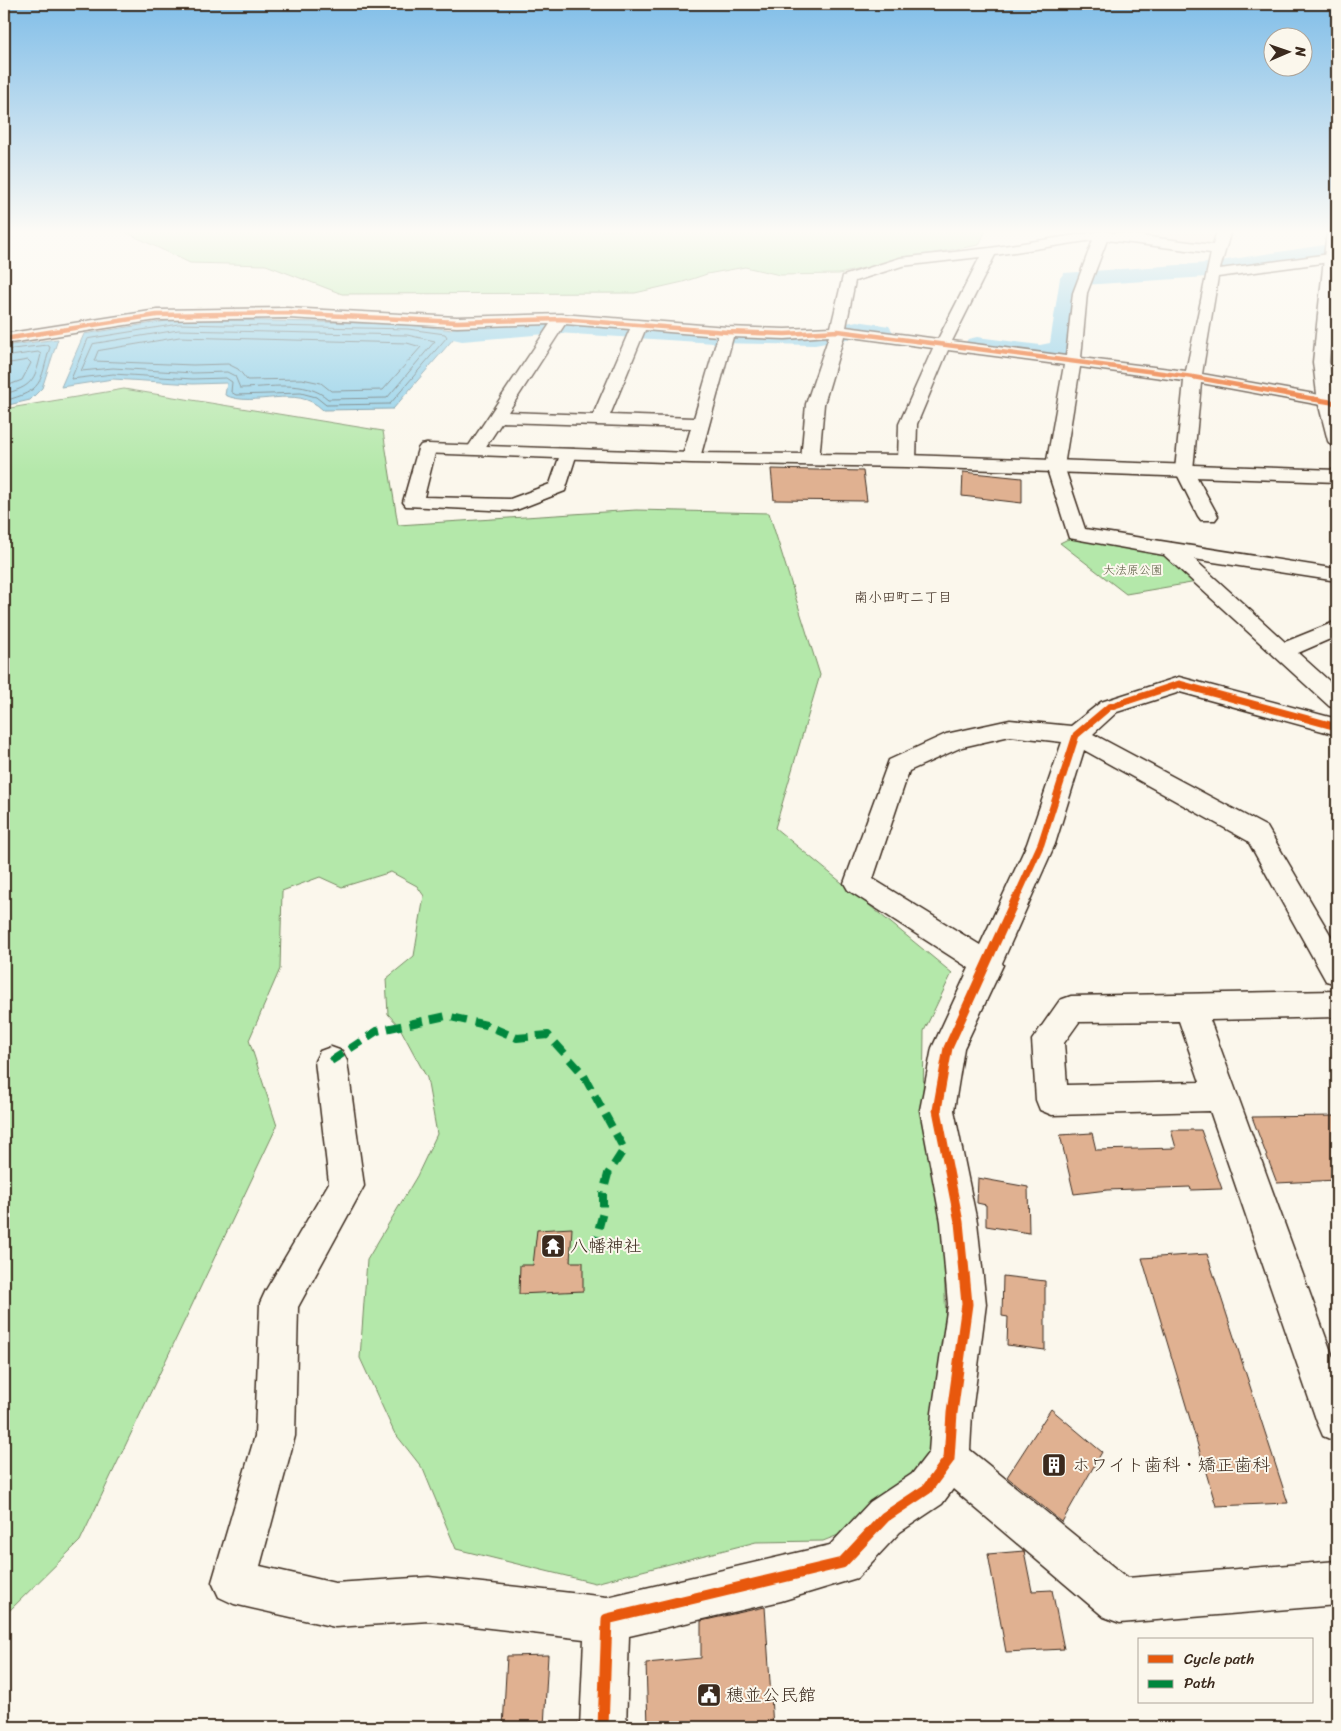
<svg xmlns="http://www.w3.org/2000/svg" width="1341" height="1731" font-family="Sriracha,'Klee One',sans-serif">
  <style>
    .built { fill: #f3e2d1 }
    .green { fill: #b4e8aa; stroke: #788964 }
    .water { fill: #87cce8; stroke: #698b97 }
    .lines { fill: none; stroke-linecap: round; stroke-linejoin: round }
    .shore { stroke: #596b6f; stroke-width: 1 }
    .river { fill: #87cce8; fill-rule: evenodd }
    .building { fill: #e0b191; stroke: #3b2a1e }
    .street-casing { stroke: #3b2a1e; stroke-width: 3 }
    .secondary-casing { stroke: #3b2a1e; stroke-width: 3 }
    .street { fill: #fbf7ec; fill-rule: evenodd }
    .secondary { fill: #fbf7ec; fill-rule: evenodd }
    .quiet { stroke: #00873e; stroke-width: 8; stroke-dasharray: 14 8; stroke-linecap: butt }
    .cycleway-far4-casing { stroke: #fbf7ec; stroke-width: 6 }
    .cycleway-far3-casing { stroke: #fbf7ec; stroke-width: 8 }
    .cycleway-far2-casing { stroke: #fbf7ec; stroke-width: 10 }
    .cycleway-far1-casing { stroke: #fbf7ec; stroke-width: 12 }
    .cycleway-casing { stroke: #fbf7ec; stroke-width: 14 }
    .cycleway-far4 { stroke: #e8590c; stroke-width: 4.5 }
    .cycleway-far3 { stroke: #e8590c; stroke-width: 5 }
    .cycleway-far2 { stroke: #e8590c; stroke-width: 7 }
    .cycleway-far1 { stroke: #e8590c; stroke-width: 9 }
    .cycleway { stroke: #e8590c; stroke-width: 11 }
    .labels { text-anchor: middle; stroke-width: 4; stroke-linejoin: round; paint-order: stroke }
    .far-park-label { font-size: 12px; fill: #595a41; stroke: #fbf7ec }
    .far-neighbourhood-label { font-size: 14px; fill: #3b2a1e; stroke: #fbf7ec }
    .near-poi-label { font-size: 18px; fill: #3b2a1e; stroke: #fbf7ec; text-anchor: start }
  </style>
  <rect width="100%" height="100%" fill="#fbf7ec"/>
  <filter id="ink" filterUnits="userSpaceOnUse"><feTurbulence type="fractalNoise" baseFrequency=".02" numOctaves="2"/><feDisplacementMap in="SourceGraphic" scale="10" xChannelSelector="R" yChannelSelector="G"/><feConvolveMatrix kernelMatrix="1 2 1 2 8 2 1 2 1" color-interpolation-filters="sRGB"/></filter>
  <g filter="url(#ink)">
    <polygon class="built" points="1081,230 1217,230 1212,247"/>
    <g class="green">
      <polygon points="121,230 986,230 979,245 906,258 839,274 780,275 745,267 707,274 683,282 635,293 342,294 266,265 190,263"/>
      <polygon points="124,389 383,431 398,525 636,510 769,513 820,675 775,828 952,973 924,1031 923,1111 943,1215 947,1369 940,1452 885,1517 823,1541 756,1542 595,1583 456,1549 423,1469 394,1432 360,1358 367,1260 417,1176 437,1134 427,1078 399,1026 388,1014 386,979 414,956 424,896 417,886 391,872 342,887 320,877 282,891 280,969 249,1040 277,1126 80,1541 4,1616 4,409"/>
      <polygon points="1070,538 1164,552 1197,582 1126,594 1060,543"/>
    </g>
    <g class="water">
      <path d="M179 319 408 324 452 330 454 338 393 409 323 410C296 383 255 409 225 395L227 383 193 384 113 379 61 387 84 334Z"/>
      <polygon points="58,339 42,388 30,400 4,406 4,346"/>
    </g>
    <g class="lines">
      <g class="shore">
        <polygon points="179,324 408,329 445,334 447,337 390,404 326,405 316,397 301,393 236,395 231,392 232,382 226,378 193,379 113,374 71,379 88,339"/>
        <path d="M179 330 407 335 435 341 387 398 328 399C306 379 268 388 240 388L235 376 227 372 193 373 113 368 81 371 93 344Z"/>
        <polygon points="180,337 407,343 421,347 383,390 331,391 321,383 302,379 247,380 238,369 228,364 193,365 94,361 98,351"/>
        <path d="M4 350 47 345 50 347C39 384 44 390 4 401"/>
        <path d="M4 357 38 352 41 354C35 381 31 387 4 394"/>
        <polyline points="4,364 28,360 31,363 22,380 4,387"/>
      </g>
      <g class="river">
        <polygon points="1337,243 1337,257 1207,277 1083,285 1075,349 1071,355 1040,361 977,353 968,351 964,345 968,339 977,337 1040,345 1050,343 1060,278 1064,273 1207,263"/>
        <polygon points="557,317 715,327 815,329 857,321 889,326 893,332 889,338 880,340 857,337 815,345 715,343 557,333 462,341 453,339 449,333 453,327 462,325"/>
      </g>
    </g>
    <g class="building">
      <polygon points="771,469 863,471 867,501 774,500"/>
      <polygon points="963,472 1022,478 1022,503 962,496"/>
      <polygon points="1337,1116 1337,1180 1277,1183 1252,1117"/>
      <polygon points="1171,1130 1201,1130 1222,1189 1191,1190 1190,1187 1107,1190 1074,1194 1060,1135 1092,1133 1096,1150 1176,1148"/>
      <polygon points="978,1178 1028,1187 1029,1233 986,1226 986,1205 977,1203"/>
      <polygon points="572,1228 570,1262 583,1262 583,1291 519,1294 520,1265 533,1265 537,1230"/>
      <polygon points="1207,1254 1288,1503 1216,1506 1142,1258"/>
      <polygon points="1003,1276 1045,1281 1045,1350 1007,1345 1008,1317 1002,1316"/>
      <polygon points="1051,1409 1102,1452 1062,1522 1007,1477"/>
      <polygon points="1024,1551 1032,1591 1052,1590 1064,1649 1006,1652 988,1554"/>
      <polygon points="765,1607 773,1727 648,1727 646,1663 701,1658 701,1621"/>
      <polygon points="548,1655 544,1727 503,1727 507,1656"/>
    </g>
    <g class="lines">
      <defs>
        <g id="street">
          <path d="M1217 230H1231L1220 269 1337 253V261L1218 277 1202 374 1337 398V408L1201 383 1193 470 1218 516 1215 520H1201L1198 516 1175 470 1184 381 1080 367 1064 466 1085 529 1337 569V581L1194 559 1285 642 1337 621V636L1298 653 1337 688V709L1329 706 1164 555 1069 538 1046 466 1064 365 948 350 917 424 916 461 913 465H901L898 461 899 424 933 348 844 336 824 404 819 460 816 464H804L801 460 806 404 829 336 785 339 733 337 700 458 697 462H685L682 458 691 428 502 422 481 454H469L466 450 550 324 457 327 287 318 157 320 4 344V334L157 310 287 308 457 317 561 314 727 327 785 329 831 327 843 276 900 258 990 248 1102 231 1213 245ZM1093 240 1073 293 1066 356 952 341 995 255ZM1107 240 1211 253 1186 371 1081 358 1087 293ZM980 257 938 339 846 327 855 281 902 266ZM565 324 630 329 593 415 508 412ZM645 330 718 336 694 418 610 415Z"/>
          <polygon points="1323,336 1337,338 1337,348 1317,344 1315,341"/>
          <polygon points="427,444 433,445 436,449 424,497 510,499 550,484 562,449 574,449 577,453 565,491 519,509 512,511 406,506 403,502 418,449 421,445"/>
          <path d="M1179 677 1337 719V735L1180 692 1117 712 1093 734 1267 827 1337 946V984L1326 981 1248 841 1084 750 1055 844 1002 963 1003 965 964 1048 954 1110 977 1222 986 1304 972 1413 970 1450 1127 1578 1337 1561V1605L1120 1623 1104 1617 953 1489 942 1504 900 1532 857 1578 781 1601 629 1636 626 1727H580L584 1639 429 1621 335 1627 234 1604 219 1597 212 1582 255 1436 260 1303 266 1290 329 1183 315 1061 320 1051 331 1047 342 1051 347 1061 364 1186 298 1307 295 1436 260 1566 335 1583 429 1577 607 1597 830 1545 870 1502 912 1474 929 1452 932 1413 948 1304 941 1222 920 1110 932 1048 969 968 848 890 844 883 889 760 946 734 1010 720 1071 726 1101 702ZM1010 736 1062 742 1027 844 980 945 873 879 909 771 962 747Z"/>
          <path d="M1337 991V1017L1210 1020 1337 1368V1442L1323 1436 1317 1422 1210 1111 1052 1115 1040 1110 1036 1100 1032 1040 1060 1000 1071 996ZM1179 1021 1200 1082 1067 1085 1064 1043 1079 1022Z"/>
        </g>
        <g id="secondary">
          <polygon points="1327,230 1337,230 1337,268 1329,362 1337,408 1337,446 1331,445 1328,441 1318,402 1313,362"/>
          <polygon points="427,444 691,453 907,455 1337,470 1337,482 907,467 691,463 421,453 418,449 421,445"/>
        </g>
      </defs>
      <use href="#street" class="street-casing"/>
      <use href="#secondary" class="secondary-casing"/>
      <use href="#street" class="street"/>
      <use href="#secondary" class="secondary"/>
      <polyline class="quiet" points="331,1061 377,1031 446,1016 486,1025 517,1038 548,1035 583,1074 624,1149 608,1174 603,1193 603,1212 592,1253"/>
      <defs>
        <polyline id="cycleway-far4" points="4,339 157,315 287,313 457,322 561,319 727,332 785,334 838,331 1193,377 1320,400"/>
        <polyline id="cycleway-far3" points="1313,399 1337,403"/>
        <polyline id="cycleway-far2" points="1016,899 1041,844 1076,735 1109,707 1179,684 1337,727"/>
        <polyline id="cycleway-far1" points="963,1263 959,1222 937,1110 948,1048 1016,898"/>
        <polyline id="cycleway" points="603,1727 607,1619 842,1563 885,1517 927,1489 949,1459 952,1413 967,1304 963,1262"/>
      </defs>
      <use href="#cycleway-far4" class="cycleway-far4-casing"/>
      <use href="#cycleway-far3" class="cycleway-far3-casing"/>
      <use href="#cycleway-far2" class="cycleway-far2-casing"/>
      <use href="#cycleway-far1" class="cycleway-far1-casing"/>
      <use href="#cycleway" class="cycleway-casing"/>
      <use href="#cycleway-far4" class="cycleway-far4"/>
      <use href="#cycleway-far3" class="cycleway-far3"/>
      <use href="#cycleway-far2" class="cycleway-far2"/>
      <use href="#cycleway-far1" class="cycleway-far1"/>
      <use href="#cycleway" class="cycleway"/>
    </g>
  </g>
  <linearGradient id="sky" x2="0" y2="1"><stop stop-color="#81bee8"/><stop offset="0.49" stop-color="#fdfbf6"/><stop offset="1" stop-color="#fdfbf6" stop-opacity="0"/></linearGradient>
  <rect width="1341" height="473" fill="url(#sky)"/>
  <defs>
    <symbol id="temple-square" viewBox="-11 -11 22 22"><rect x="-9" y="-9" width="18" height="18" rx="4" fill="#3b2a1e" stroke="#fbf7ec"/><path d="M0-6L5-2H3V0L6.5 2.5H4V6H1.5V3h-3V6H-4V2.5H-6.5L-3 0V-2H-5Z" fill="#fff"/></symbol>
    <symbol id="building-square" viewBox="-11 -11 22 22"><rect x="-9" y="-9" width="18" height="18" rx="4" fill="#3b2a1e" stroke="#fbf7ec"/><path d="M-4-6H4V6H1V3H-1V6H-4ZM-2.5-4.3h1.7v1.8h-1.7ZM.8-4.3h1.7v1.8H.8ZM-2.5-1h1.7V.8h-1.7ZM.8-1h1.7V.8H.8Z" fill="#fff"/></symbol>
    <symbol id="civic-square" viewBox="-11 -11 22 22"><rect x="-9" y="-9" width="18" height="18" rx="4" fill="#3b2a1e" stroke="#fbf7ec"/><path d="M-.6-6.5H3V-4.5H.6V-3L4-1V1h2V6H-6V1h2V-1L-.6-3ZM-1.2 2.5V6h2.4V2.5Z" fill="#fff"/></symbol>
  </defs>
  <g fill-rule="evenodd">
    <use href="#temple-square" x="539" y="1232" width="28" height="28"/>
    <use href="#building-square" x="1040" y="1451" width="28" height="28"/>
    <use href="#civic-square" x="695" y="1681" width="28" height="28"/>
  </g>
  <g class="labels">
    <g class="far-park-label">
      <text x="1133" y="574">大法原公園</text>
    </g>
    <g class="far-neighbourhood-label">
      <text x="903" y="602">南小田町二丁目</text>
    </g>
    <g class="near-poi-label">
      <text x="570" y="1252">八幡神社</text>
      <text x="1072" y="1471">ホワイト歯科・矯正歯科</text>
      <text x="726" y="1701">穂並公民館</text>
    </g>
  </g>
  <rect width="1341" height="1731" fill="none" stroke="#fbf7ec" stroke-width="20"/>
  <rect x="10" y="10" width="1321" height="1711" fill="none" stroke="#3b2a1e" stroke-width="2" filter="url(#ink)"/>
  <rect x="1138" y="1638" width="175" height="65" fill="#fbf7ec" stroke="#aea59a"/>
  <rect x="1148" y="1655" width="25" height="8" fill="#e8590c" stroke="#aea59a"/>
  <text x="1184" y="1664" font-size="15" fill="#3b2a1e">Cycle path</text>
  <rect x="1148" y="1680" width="25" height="8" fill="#00873e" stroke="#aea59a"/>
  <text x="1184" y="1688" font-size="15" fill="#3b2a1e">Path</text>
  <g transform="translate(1288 52) rotate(88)"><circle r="24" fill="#fbf7ec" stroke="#aea59a"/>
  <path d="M0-4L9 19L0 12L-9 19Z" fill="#3b2a1e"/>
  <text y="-8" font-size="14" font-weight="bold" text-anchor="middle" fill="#3b2a1e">N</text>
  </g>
</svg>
